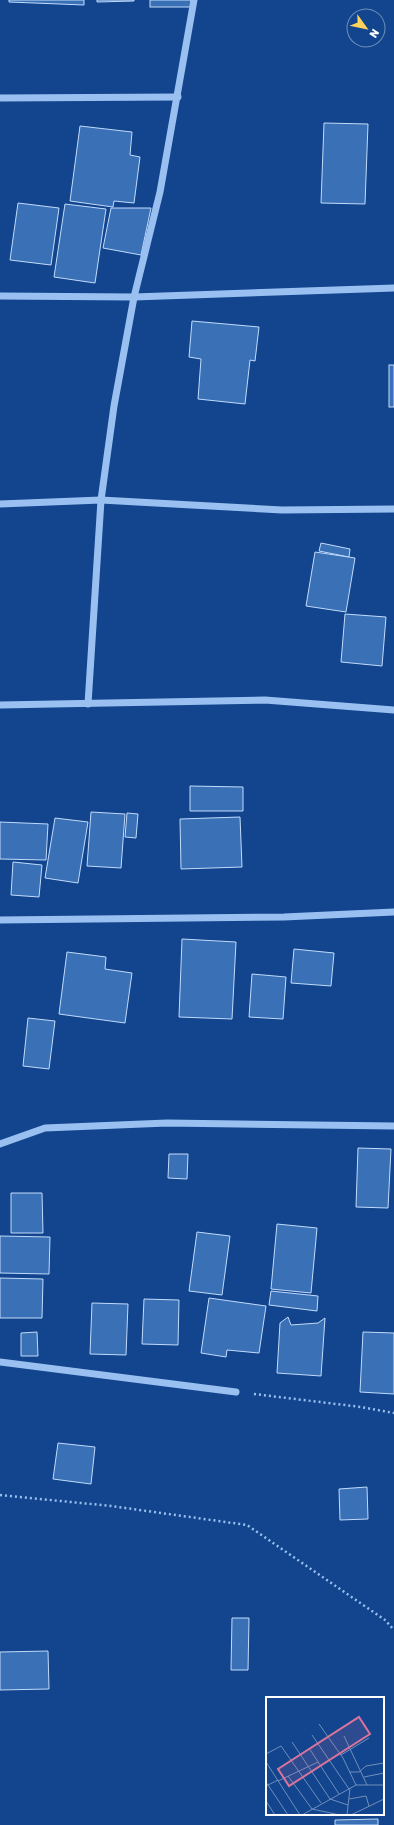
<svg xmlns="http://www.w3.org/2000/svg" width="394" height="1825" font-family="Rubik,sans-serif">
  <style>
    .building { fill: #3a70b6; stroke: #c1dbfc }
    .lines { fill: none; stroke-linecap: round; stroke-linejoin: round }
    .path { stroke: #9ac0f1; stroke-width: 2.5; stroke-dasharray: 2 3; stroke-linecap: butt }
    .minor { stroke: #9ac0f1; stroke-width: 7 }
    .inset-road { fill: none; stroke: #718fbb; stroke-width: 1 }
    .view { fill: #da749d; fill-opacity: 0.15; stroke: #da749d; stroke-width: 2 }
    .inset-edge { fill: none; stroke: #fff; stroke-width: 2 }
  </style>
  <rect width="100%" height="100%" fill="#12458d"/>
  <g class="building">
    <polygon points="9,0 84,0 84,5 9,2"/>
    <polygon points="97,0 134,0 134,1 97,2"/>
    <rect x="150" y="0" width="41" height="7"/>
    <polygon points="324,123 368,124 365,204 321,203"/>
    <polygon points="80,126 132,132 130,155 140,157 134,203 114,201 113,207 70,201"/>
    <polygon points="18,203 59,208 51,265 10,260"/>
    <polygon points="65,204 106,209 95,283 54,277"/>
    <polygon points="111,208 151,208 141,255 103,248"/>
    <polygon points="192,321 259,327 255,361 250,360 245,404 198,399 201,359 189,357"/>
    <rect x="389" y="365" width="5" height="42"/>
    <polygon points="321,543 350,549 349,557 319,551"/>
    <polygon points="315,552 355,558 346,612 306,606"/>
    <polygon points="345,614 386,617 382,666 341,662"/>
    <polygon points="190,786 243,787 243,811 190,811"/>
    <polygon points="91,812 125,814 121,868 87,866"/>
    <polygon points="127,813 138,814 136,838 125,837"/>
    <polygon points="240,817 242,867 181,869 180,819"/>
    <polygon points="55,818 88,822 78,883 45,878"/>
    <polygon points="0,822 48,824 46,860 0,859"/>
    <polygon points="13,862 42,865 39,897 11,895"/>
    <polygon points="182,939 236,942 232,1019 179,1017"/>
    <polygon points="294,949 334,953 331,986 291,983"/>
    <polygon points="67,952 106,957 105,969 132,973 125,1023 59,1014"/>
    <polygon points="252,974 286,977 283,1019 249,1017"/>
    <polygon points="28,1018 55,1021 49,1069 23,1066"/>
    <polygon points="358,1148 391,1149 388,1208 356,1207"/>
    <polygon points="169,1154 188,1154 187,1179 168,1178"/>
    <polygon points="11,1193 42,1193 43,1233 11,1233"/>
    <polygon points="277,1224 317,1228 311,1293 271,1289"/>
    <polygon points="197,1232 230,1236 222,1295 189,1291"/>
    <polygon points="0,1236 50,1237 49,1274 0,1273"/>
    <polygon points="0,1278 43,1279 42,1318 0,1318"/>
    <polygon points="271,1291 318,1296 317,1311 269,1305"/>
    <polygon points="209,1298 266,1306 259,1353 227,1350 226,1357 201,1353"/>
    <polygon points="144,1299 179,1300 178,1345 142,1344"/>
    <polygon points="92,1303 128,1304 126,1355 90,1354"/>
    <polygon points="288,1317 291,1325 318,1323 325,1318 321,1376 277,1373 280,1323"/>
    <polygon points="37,1332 38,1356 21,1356 21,1333"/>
    <polygon points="363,1332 394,1333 394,1394 360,1392"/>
    <polygon points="58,1443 95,1447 91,1484 53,1479"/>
    <polygon points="367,1487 368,1519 340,1520 339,1489"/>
    <polygon points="232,1618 249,1618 248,1670 231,1670"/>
    <polygon points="48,1651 49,1689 0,1690 0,1652"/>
    <polygon points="378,1819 378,1825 335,1825 335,1820"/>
  </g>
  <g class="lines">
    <g class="path">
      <polyline points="254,1394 361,1407 394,1413"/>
      <polyline points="0,1495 111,1506 247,1525 385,1620 394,1630"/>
    </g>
    <g class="minor">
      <polyline points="0,98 178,97"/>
      <polyline points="0,296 134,297 394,288"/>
      <polyline points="0,504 101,500 282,510 394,509"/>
      <polyline points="88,704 101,500 114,406 134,297 160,192 194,0"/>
      <polyline points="0,705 265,700 394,710"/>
      <polyline points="0,920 284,917 394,912"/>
      <polyline points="0,1144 45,1128 167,1123 394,1126"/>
      <polyline points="0,1362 236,1392"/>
    </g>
  </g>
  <g transform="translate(266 1697)">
    <rect width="118" height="118" fill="#12458d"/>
    <path class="inset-road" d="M53 27 77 61 90 88M46 38 83 92M78 39 101 88M26 45 64 102M43 51 73 97M0 57 15 49 55 106M75 58 103 41M0 65 34 118M84 75H93L100 69 118 66M22 79 46 112 74 118M98 80 118 76M12 84 52 65M0 85 22 118M0 89 12 83M64 102 82 108M83 102 100 99 103 109M0 104 9 118M36 118 90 88H118M81 118 84 91M85 118 118 102"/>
    <path class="view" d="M93 20 104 37 23 89 12 72Z"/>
    <rect width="118" height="118" class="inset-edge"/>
  </g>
  <g transform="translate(366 28) rotate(123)"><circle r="19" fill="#12458d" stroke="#718fbb"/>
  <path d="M0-3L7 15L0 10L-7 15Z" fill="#ffd25a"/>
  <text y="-6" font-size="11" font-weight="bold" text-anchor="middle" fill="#ffffff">N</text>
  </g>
</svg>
